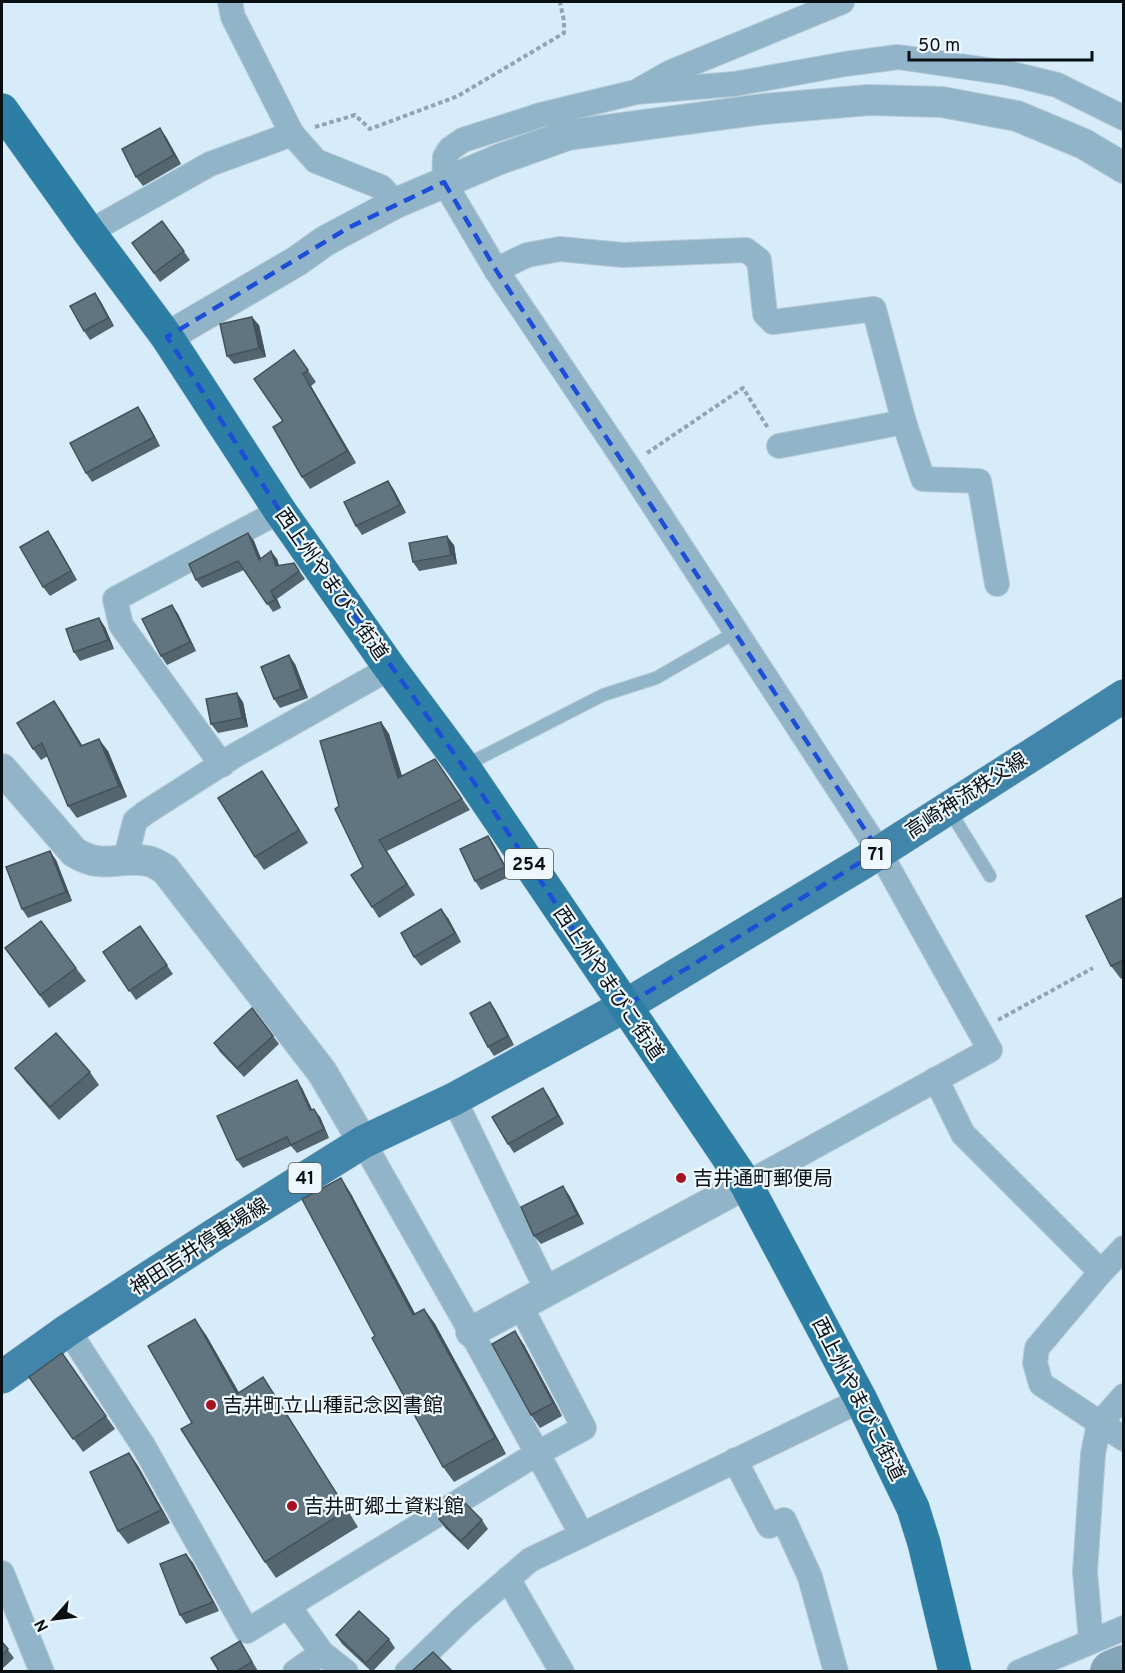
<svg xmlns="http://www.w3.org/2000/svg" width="1125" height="1673" font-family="Overpass,'Noto Sans JP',sans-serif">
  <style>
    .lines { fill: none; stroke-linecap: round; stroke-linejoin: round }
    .river { stroke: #84a4b7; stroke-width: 44 }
    .service-casing { stroke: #b5c9d5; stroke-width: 14 }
    .minor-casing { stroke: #b5c9d5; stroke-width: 26 }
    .tertiary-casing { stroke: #b5c9d5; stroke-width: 32 }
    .primary-casing { stroke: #b5c9d5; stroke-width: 34 }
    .trunk-casing { stroke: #b5c9d5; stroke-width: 34 }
    .path { stroke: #92a4af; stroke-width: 4; stroke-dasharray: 4.5 3; stroke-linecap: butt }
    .service { stroke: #92b4c8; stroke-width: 12 }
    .minor { stroke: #92b4c8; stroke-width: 24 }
    .tertiary { stroke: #92b4c8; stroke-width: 30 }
    .primary { stroke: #4186aa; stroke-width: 33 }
    .trunk { stroke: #2c7ea4; stroke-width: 33 }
    .wall { fill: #53656f }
    .shaded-wall { fill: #44525a }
    .building { fill: #617581; stroke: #44525a; stroke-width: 1.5 }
    .marked { fill: none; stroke: #1d4ed8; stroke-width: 4.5; stroke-dasharray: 12 8; stroke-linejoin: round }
    .poi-dot { fill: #a81121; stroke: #eef7fd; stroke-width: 2 }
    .labels { text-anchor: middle; stroke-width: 4.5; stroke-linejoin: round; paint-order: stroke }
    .shield { fill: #eef7fd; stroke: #4d555a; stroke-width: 1.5 }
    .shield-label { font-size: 18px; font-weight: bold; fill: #081014 }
    .street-label { font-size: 20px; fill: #081014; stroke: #eef7fd }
    .poi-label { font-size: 20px; fill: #081014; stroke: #eef7fd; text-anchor: start }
  </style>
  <rect width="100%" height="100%" fill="#d6ecfa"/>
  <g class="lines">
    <polyline class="river" points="1112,1672 1124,1667"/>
    <defs>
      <g id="service">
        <polyline points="464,766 603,695 656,678 736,632"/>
        <polyline points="948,808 990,876"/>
      </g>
      <g id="minor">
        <polyline points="230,2 233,17 292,134"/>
        <polyline points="641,89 671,72 842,2"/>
        <polyline points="89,232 210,164 292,134 316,161 381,187 396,203"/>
        <polyline points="496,270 527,255 560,249 623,255 746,250 759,260 765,314 773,322 874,309 904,422 923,479 979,481 997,584"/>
        <polyline points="779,446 904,422"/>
        <polyline points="222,765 121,625 115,599 280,511"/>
        <polyline points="125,861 135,821 145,813 234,756 390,668"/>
        <polyline points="936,1079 963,1134 1101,1272"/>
        <polyline points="454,1099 548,1292"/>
        <polyline points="363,1142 471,1332 582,1535"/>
        <polyline points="746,1184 990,1050 879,851 628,466 496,270 444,182 445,157 450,149 463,140 541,115 636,92 734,84 845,64 898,57 1008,73 1057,85 1124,118"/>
        <polyline points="1124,1248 1101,1272 1037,1348 1035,1363 1041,1384 1124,1439"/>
        <polyline points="68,1330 144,1447 247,1631 538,1453 584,1428 520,1305"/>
        <polyline points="735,1460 769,1526 784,1520 810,1577 836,1672"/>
        <polyline points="2,1573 42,1672"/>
        <polyline points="508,1579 562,1672"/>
        <polyline points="289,1607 322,1653 346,1672"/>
        <polyline points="1091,1641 1085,1572 1093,1454 1099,1424 1124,1396"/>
        <polyline points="295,1672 322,1653"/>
        <polyline points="407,1672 464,1617 530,1560 861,1400"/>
        <polyline points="1019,1672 1124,1628"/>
      </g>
      <g id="tertiary">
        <polyline points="167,337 297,261 325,241 396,203 500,159 568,135 763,109 869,100 942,102 1017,116 1084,144 1124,168"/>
        <path d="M2 769 74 852C104 871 119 855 148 861 154 862 159 866 165 869L322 1072 363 1142"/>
        <polyline points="471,1332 746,1184"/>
      </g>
      <polyline id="primary" points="2,1377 68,1330 214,1235 363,1142 454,1099 625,1006 864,862 1124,696"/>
      <polyline id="trunk" points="2,110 89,232 167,337 280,511 390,668 463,766 746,1184 861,1400 913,1508 924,1543 955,1672"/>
    </defs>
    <use href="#service" class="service-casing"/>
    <use href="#minor" class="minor-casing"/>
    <use href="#tertiary" class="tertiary-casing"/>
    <use href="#primary" class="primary-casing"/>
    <use href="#trunk" class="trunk-casing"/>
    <g class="path">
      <polyline points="315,127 355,115 370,129 458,96 564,33 564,21 560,2"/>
      <polyline points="647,453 743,388 768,428"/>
      <polyline points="998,1020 1093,968"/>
    </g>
    <use href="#service" class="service"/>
    <use href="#minor" class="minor"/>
    <use href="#tertiary" class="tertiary"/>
    <use href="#primary" class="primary"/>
    <use href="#trunk" class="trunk"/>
  </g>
  <g class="wall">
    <polygon points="160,128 166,137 181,164 143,186 136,177"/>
    <polygon points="162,221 190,260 160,282 132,243"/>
    <polygon points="95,293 101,302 114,326 90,340 84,331"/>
    <polygon points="259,325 266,357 234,364 227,356"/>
    <polygon points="294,350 316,382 311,386 356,463 310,489 302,477 283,421"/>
    <polygon points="138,407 144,416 160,446 92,482 86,473"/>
    <polygon points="388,481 394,490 406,513 362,535 356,526"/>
    <polygon points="248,533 254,541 261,558 277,559 279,566 294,563 305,579 277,599 281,608 273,612 244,570 202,588 196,580"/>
    <polygon points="54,540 77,580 50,596 43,587"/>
    <polygon points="454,545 457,564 419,571 413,562"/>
    <polygon points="172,605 178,614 196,651 167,665 161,656"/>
    <polygon points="105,627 114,649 80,661 74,652"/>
    <polygon points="295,664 308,698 280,708 274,699"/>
    <polygon points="54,701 82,746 108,751 127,797 77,818 68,806 48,756 41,760 33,749"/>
    <polygon points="243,702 248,727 218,733 211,724"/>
    <polygon points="381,722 389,734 402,776 435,759 470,810 387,851 415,895 379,918 372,907 363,867 339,806"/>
    <polygon points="262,771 308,843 264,870 255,857"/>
    <polygon points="488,836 494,845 511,876 481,890 475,881"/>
    <polygon points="56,860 72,901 28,918 22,909"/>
    <polygon points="1124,897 1124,977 1121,979 1111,966"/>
    <polygon points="448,918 461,942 421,966 414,957"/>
    <polygon points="140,926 173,974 136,1000 103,952"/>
    <polygon points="5,948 76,968 86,981 49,1008"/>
    <polygon points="490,1002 496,1011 514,1045 494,1056 488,1047"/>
    <polygon points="273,1036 279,1044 244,1077 220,1052 214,1043"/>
    <polygon points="15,1068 90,1072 99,1085 59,1120 25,1081"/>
    <polygon points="302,1088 312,1110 320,1117 329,1138 297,1153 291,1146 243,1168 237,1160"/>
    <polygon points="543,1088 549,1097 564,1124 514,1153 508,1144"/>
    <polygon points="341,1178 351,1194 415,1314 424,1309 435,1324 506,1454 454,1482 443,1467 375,1336"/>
    <polygon points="569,1195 584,1224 541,1244 534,1236"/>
    <polygon points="515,1331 524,1345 562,1416 540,1428 531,1415"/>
    <polygon points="206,1335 239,1393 263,1377 274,1394 358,1527 276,1578 265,1562 192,1423"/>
    <polygon points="62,1353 115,1429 83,1452 29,1377"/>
    <polygon points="129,1453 138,1466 170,1523 128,1544 118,1531"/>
    <polygon points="439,1519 482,1520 488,1529 468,1550 445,1528"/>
    <polygon points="186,1554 193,1563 219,1611 186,1624 180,1615"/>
    <polygon points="336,1635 389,1639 395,1648 373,1671 371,1671 342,1644"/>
    <polygon points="240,1641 258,1671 219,1671"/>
    <polygon points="2,1642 14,1658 2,1669"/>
  </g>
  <g class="shaded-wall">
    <polygon points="160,128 166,137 181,164 174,155"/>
    <polygon points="95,293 101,302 114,326 108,318"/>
    <polygon points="252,317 259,325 266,357 259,348"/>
    <polygon points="303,374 311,386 356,463 347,451"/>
    <polygon points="138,407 144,416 160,446 154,437"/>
    <polygon points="388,481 394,490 406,513 400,505"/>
    <polygon points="48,531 54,540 77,580 71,571"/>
    <polygon points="248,533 254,541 264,568 259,560"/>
    <polygon points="447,536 454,545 457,564 451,555"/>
    <polygon points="271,551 277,559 282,575 276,566"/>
    <polygon points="271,591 277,599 281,608 275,600"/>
    <polygon points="172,605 178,614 196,651 190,642"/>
    <polygon points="99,618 105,627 114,649 108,640"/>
    <polygon points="289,655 295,664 308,698 301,689"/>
    <polygon points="237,693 243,702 248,727 242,718"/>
    <polygon points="54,701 62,712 90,758 81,746"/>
    <polygon points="381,722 389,734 406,789 398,778"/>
    <polygon points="99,739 108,751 127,797 119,786"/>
    <polygon points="262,771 271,784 308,843 299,830"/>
    <polygon points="488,836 494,845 511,876 505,867"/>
    <polygon points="50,851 56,860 72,901 66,892"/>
    <polygon points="441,909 448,918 461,942 455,933"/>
    <polygon points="490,1002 496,1011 514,1045 508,1036"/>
    <polygon points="297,1080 302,1088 316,1118 310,1110"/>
    <polygon points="543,1088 549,1097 564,1124 558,1116"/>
    <polygon points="314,1109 320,1117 329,1138 324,1129"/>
    <polygon points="341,1178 351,1194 424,1330 413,1315"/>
    <polygon points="563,1186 569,1195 584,1224 577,1215"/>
    <polygon points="424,1309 435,1324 506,1454 495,1438"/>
    <polygon points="195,1319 206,1335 249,1410 237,1394"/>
    <polygon points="515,1331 524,1345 562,1416 553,1403"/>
    <polygon points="263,1377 274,1394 358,1527 347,1510"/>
    <polygon points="129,1453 138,1466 170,1523 161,1510"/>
    <polygon points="186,1554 193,1563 219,1611 213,1602"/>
  </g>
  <g class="building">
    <polygon points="160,128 174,155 136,177 122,149"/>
    <polygon points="162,221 184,251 154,273 132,243"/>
    <polygon points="95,293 108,318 84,331 70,306"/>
    <polygon points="252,317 259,348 227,356 220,324"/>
    <polygon points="294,350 308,370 303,374 347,451 302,477 273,427 283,421 254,379"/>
    <polygon points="138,407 154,437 86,473 70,443"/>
    <polygon points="388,481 400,505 356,526 344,502"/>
    <polygon points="48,531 71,571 43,587 20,547"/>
    <polygon points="248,533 259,560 271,551 276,566 294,563 299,571 271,591 275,600 267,604 238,561 196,580 189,564"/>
    <polygon points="447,536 451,555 413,562 409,543"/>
    <polygon points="172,605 190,642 161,656 142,619"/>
    <polygon points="99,618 108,640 74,652 66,629"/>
    <polygon points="289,655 301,689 274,699 261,667"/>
    <polygon points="237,693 242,718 211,724 206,699"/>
    <polygon points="54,701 81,746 99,739 119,786 68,806 42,743 33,749 17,723"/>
    <polygon points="381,722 398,778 435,759 462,799 379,840 407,884 372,907 351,875 363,867 335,809 339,806 320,741"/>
    <polygon points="262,771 299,830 255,857 218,798"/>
    <polygon points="488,836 505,867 475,881 460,849"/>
    <polygon points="50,851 66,892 22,909 6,867"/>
    <polygon points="1124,897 1124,960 1111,966 1086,916"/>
    <polygon points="441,909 455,933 414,957 401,933"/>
    <polygon points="41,921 76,968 40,995 5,948"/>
    <polygon points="140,926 167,965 129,991 103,952"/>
    <polygon points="490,1002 508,1036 488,1047 470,1013"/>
    <polygon points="252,1008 273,1036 237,1068 214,1043"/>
    <polygon points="56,1033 90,1072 50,1107 15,1068"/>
    <polygon points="297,1080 310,1110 314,1109 324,1129 291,1145 287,1137 237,1160 217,1116"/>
    <polygon points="543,1088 558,1116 508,1144 492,1117"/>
    <polygon points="341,1178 413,1315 424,1309 495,1438 443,1467 372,1338 375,1336 302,1199"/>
    <polygon points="563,1186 577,1215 534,1236 521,1207"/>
    <polygon points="195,1319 237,1394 263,1377 347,1510 265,1562 181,1429 192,1423 148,1346"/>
    <polygon points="515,1331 553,1403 531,1415 492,1344"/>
    <polygon points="62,1353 106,1416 73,1439 29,1377"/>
    <polygon points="129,1453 161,1510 118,1531 90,1472"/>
    <polygon points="464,1502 482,1520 461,1541 439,1519"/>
    <polygon points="186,1554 213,1602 180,1615 160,1564"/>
    <polygon points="359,1611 389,1639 366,1663 336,1635"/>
    <polygon points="240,1641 252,1662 237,1671 219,1671 211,1658"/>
    <polygon points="2,1642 8,1649 2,1655"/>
    <polygon points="433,1652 452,1671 412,1671"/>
  </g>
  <path class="marked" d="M444 182 496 270 879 851 625 1006 463 766 280 511 167 337 348 228Z"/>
  <g class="poi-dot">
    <circle cx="681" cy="1178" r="6"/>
    <circle cx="211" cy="1405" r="6"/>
    <circle cx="292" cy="1506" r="6"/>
  </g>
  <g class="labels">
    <g class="shield">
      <rect x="861" y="839" width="30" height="30" rx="4.5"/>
      <rect x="505" y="849" width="48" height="30" rx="4.5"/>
      <rect x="288.5" y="1163" width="33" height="30" rx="4.5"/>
    </g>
    <g class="shield-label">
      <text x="876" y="860">71</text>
      <text x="529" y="870">254</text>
      <text x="305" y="1184">41</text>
    </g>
    <g class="street-label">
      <text transform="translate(332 584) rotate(55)" y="7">西上州やまびこ街道</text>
      <text transform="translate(966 795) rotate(-33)" y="7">高崎神流秩父線</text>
      <text transform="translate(609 983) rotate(56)" y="7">西上州やまびこ街道</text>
      <text transform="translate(199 1246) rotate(-33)" y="7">神田吉井停車場線</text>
      <text transform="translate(859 1399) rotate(63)" y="7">西上州やまびこ街道</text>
    </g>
    <g class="poi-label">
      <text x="693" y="1185">吉井通町郵便局</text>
      <text x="223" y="1412">吉井町立山種記念図書館</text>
      <text x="304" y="1513">吉井町郷土資料館</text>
    </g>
  </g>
  <rect width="1125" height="1673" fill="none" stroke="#081014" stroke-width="6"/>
  <g transform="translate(54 1619) rotate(242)" stroke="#eef7fd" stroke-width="4.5" paint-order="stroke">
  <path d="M0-4.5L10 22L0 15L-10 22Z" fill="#081014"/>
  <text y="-9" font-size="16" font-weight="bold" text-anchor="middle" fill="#081014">N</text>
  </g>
  <path d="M909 51v9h183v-9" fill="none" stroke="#081014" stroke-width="3"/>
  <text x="918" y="51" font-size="18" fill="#081014" stroke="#eef7fd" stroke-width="4.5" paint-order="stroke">50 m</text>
</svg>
